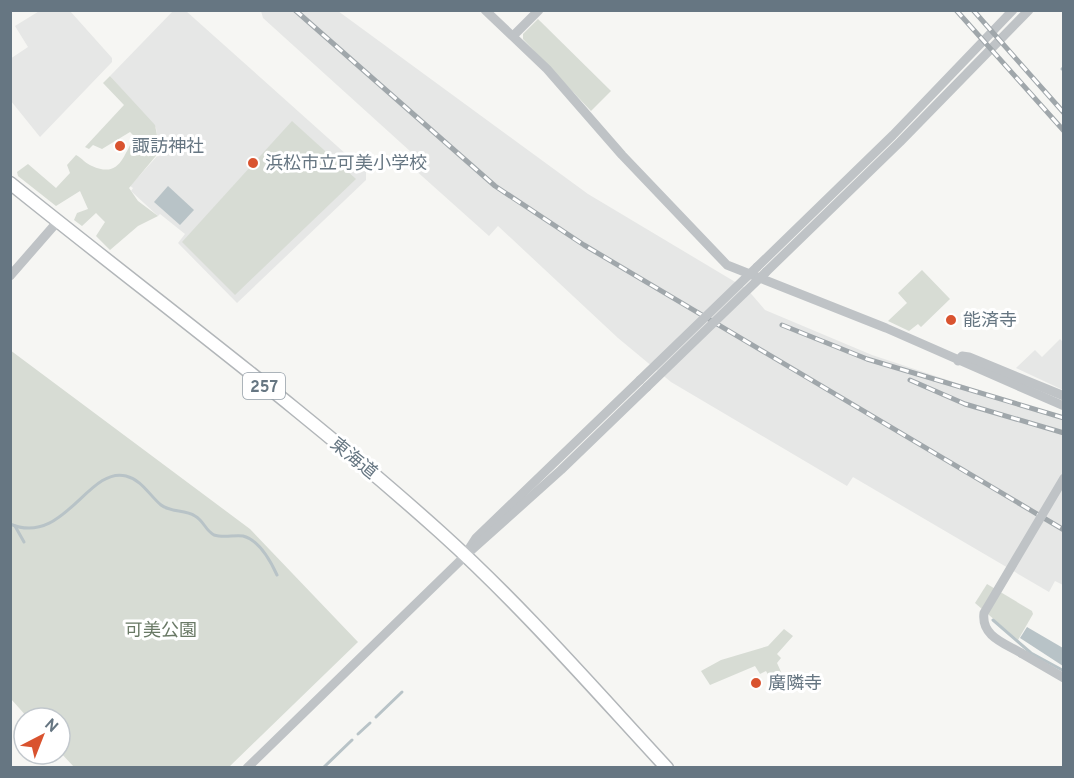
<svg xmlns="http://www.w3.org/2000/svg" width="1074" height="778" font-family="Overpass,'Noto Sans JP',sans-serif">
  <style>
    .built { fill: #e6e7e6 }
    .green { fill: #d7dcd4 }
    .water { fill: #b8c3c7 }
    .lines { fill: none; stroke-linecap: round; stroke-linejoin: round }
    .stream { stroke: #b8c3c7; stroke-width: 3 }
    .trunk-casing { stroke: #b2b6b9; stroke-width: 15 }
    .tertiary { stroke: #bfc3c6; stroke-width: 9 }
    .trunk { stroke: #fff; stroke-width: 12 }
    .rail-casing { stroke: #a0a7ab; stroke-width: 5 }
    .rail { stroke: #fff; stroke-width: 3; stroke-dasharray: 9; stroke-linecap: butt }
    .tertiary-bridge { stroke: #bfc3c6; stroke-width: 9 }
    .poi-dot { fill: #d9532f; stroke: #fff; stroke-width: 2 }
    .labels { text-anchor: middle; stroke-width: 6; stroke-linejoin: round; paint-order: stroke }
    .shield { fill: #fff; stroke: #949fa8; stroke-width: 1.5 }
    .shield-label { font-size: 16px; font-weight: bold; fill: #667682 }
    .poi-label { font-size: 18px; fill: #667682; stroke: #fff; text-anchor: start }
    .street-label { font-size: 18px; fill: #667682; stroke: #fff }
    .park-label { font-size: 18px; fill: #697965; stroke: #fff }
  </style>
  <rect width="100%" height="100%" fill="#f6f6f3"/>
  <g class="built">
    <polygon points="41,10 70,11 112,58 112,62 40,137 11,101 10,59 28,47 15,26"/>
    <polygon points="173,11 186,11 366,172 366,180 237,303 178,243 185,234 160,214 158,216 131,191 133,188 130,186 160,153 156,128 110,76"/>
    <polygon points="261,11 338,11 588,194 747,289 765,310 872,355 1063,418 1063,585 1055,581 1049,592 853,477 847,486 671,382 618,338 498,226 489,236 404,160 411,152 263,18"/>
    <polygon points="1060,339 1063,342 1063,390 1016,368 1035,350 1042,357"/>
  </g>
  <g class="green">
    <polygon points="538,19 611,91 591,111 523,39 523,34"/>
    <path d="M110 76 155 125 160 151 129 188 138 201 158 216 138 226 110 250 96 236 105 222 96 213 82 226 74 220 77 213 88 209 80 191 56 206 18 176 17 172 28 164 56 188 70 173 67 165 76 155C82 158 86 164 92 166 121 179 123 154 135 137L130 132 102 149 93 145 89 149 85 147 124 105 103 83Z"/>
    <polygon points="292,121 356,179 235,295 182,242"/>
    <polygon points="922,270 950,299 921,327 918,324 909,331 888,321 907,303 898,293"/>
    <polygon points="10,350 250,529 358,642 229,767 74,767 60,752 60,718 28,718 11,699"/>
    <polygon points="987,584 1032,611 1033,614 1018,640 975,603"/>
    <polygon points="784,629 793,636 777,654 781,658 777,663 782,674 771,680 766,671 760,674 755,666 710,685 701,671 721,660 768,646"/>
  </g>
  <g class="water">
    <polygon points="168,186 194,210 180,225 154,202"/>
    <polygon points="1027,627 1063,648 1063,666 1020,638"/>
  </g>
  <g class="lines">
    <g class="stream">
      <polyline points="1062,69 1064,67"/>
      <path d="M10 524C64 547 88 466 126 476 142 480 149 495 161 505 171 513 185 509 195 516 204 521 205 530 214 535 223 538 233 535 243 536 259 540 271 562 277 575"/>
      <polyline points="15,526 24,542"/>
      <polyline points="993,620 1031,653 1064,671"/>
      <polyline points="376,717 402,692"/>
      <polyline points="358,734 370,723"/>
      <polyline points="323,768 352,740"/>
    </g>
    <defs>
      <path id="trunk" d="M10 183C154 299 303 409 440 532 521 605 593 688 667 768"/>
    </defs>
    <use href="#trunk" class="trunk-casing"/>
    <g class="tertiary">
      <polyline points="485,10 547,69 622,155 727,265 886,328 1064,406"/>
      <polyline points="513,36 539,10"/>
      <polyline points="757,267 893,135 1013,10"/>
      <polyline points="766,272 900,142 1029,10"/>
      <polyline points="10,276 58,221"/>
      <polyline points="958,361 962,356 969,357 1064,396"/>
      <polyline points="467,552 476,538 640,380"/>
      <polyline points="1021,653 1064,678"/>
      <polyline points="247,768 465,556 561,470 647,387"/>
    </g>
    <use href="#trunk" class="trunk"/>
    <defs>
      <g id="rail">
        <polyline points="295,10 495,186 584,245 1064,530"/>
        <polyline points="956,10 1064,131"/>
        <polyline points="973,10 1064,113"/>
        <polyline points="782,325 867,359 1064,418"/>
        <polyline points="910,380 965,404 1064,433"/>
      </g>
    </defs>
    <use href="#rail" class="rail-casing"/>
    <use href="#rail" class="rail"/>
    <g class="tertiary-bridge">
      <polyline points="640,380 757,267"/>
      <polyline points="647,387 766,272"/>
      <path d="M1021 653C1004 643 981 636 984 613L1064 478"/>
    </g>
  </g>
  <g class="poi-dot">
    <circle cx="120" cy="146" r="6"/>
    <circle cx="253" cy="163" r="6"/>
    <circle cx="951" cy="320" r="6"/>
    <circle cx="756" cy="683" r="6"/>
  </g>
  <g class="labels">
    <rect class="shield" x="243" y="373" width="42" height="26" rx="4.5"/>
    <g class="shield-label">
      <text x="264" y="392">257</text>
    </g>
    <g class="poi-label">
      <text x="132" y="152">諏訪神社</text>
      <text x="265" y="169">浜松市立可美小学校</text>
      <text x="963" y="326">能済寺</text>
      <text x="768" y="689">廣隣寺</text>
    </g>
    <g class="street-label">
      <text transform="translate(354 458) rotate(39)" y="6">東海道</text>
    </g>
    <g class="park-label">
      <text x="161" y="636">可美公園</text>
    </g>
  </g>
  <rect width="1074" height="778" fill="none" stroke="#667682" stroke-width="24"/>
  <g transform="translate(42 736) rotate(42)"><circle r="28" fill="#ffffff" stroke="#c2c8cd" stroke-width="1.5"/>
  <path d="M0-4.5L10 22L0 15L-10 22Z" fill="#d9532f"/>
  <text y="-9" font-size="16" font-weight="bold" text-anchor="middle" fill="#667682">N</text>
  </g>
</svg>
